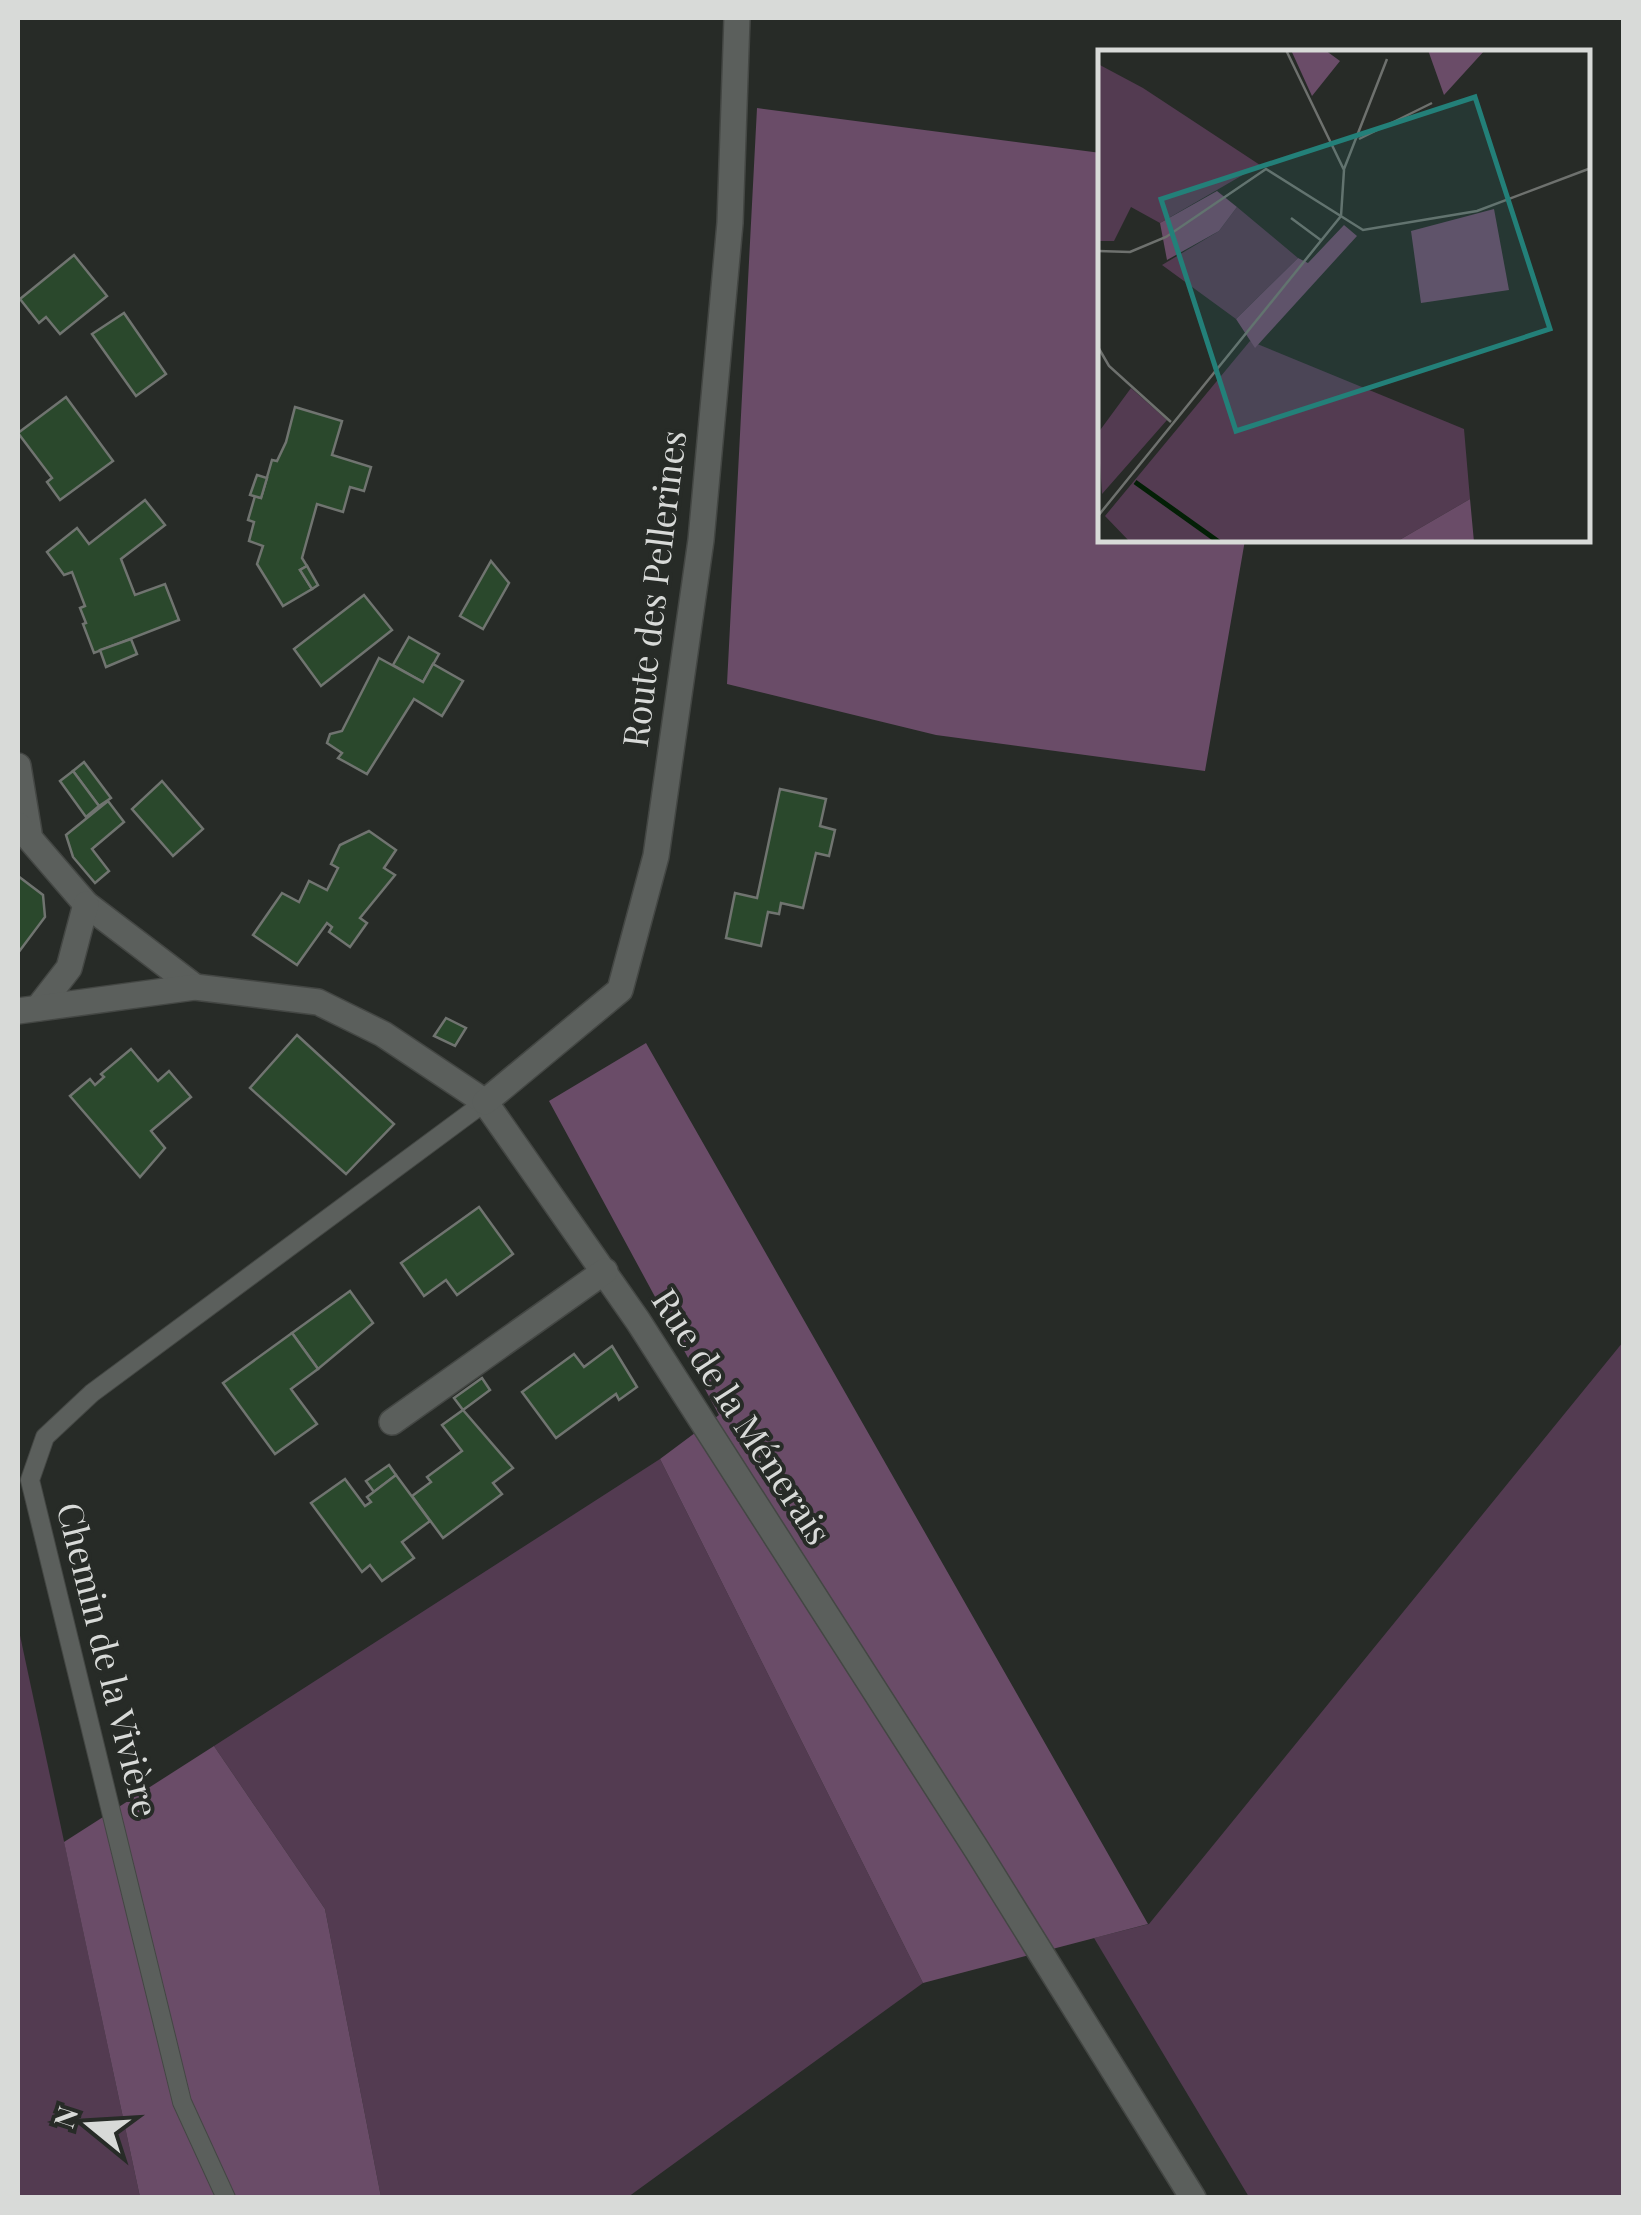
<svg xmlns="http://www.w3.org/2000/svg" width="1641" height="2215" font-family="'Playfair Display',serif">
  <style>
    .green { fill: #533b51 }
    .forest { fill: #6a4c68 }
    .building { fill: #2a482c; stroke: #707470; stroke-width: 2.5 }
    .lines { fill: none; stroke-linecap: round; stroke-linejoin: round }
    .lane-casing { stroke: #444744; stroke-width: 20 }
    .street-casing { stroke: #444744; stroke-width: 28 }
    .lane { stroke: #5b5f5c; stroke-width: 18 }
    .street { stroke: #5b5f5c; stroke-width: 25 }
    .labels { text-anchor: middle; stroke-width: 8; stroke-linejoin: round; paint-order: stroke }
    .street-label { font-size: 35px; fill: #d8dad8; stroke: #272b27 }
    .inset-river { fill: none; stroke: #031f06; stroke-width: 5 }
    .inset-road { fill: none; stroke: #6e716e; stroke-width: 2.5 }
    .view { fill: #238079; fill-opacity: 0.15; stroke: #238079; stroke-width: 5 }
    .inset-edge { fill: none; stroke: #d8dad8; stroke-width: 5 }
  </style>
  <rect width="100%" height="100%" fill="#272b27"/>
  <g class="green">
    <polygon points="1623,1342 1623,2197 1249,2197 1094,1938 1149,1924"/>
    <polygon points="660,1459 923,1983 628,2197 381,2197 325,1909 214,1746"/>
    <polygon points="18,1626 140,2197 18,2197"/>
  </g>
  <g class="forest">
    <polygon points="757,108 1101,153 1101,540 1245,540 1205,771 936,735 727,684"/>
    <polygon points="646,1043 1148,1924 923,1983 660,1459 719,1415 549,1101"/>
    <polygon points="214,1746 325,1909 381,2197 140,2197 64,1842"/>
  </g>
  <g class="building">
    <polygon points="74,255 107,296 60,334 46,317 39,323 20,299"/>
    <polygon points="124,313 166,374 136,396 92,334"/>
    <polygon points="66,397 113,461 60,500 47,482 52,478 18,433"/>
    <polygon points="295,407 342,421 332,455 371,467 364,491 350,487 343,512 317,504 302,558 307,566 300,570 312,589 283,606 257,564 263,546 249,541 254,522 248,520 255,496 261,498 272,460 277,461 286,442"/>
    <polygon points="257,475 267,478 261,498 250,495"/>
    <polygon points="145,500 165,525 121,559 135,595 165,584 179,620 94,653 83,624 86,623 80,608 85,606 72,572 64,575 47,552 77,528 89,544"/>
    <polygon points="491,561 509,583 483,629 460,616"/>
    <polygon points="307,566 318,585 312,589 300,570"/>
    <polygon points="364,595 392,630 321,686 294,649"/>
    <polygon points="409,637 439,654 423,682 393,665"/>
    <polygon points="131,639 137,654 106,667 100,650"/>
    <polygon points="379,658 423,682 433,664 463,681 442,716 414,699 367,774 338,758 342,753 327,743 330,734 342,731"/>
    <polygon points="84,762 111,798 99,806 73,771"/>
    <polygon points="73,771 99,806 86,817 60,781"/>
    <polygon points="162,781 203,829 173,856 132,809"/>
    <polygon points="780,789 826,799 820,826 835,830 829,856 816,853 803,908 781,903 779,914 768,912 761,946 726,938 735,893 757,898"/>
    <polygon points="108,801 124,822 92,849 109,871 95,883 73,857 66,835"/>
    <polygon points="369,831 396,850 384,868 395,875 360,918 367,923 350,947 329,932 332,927 327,923 297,965 253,935 282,893 299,902 309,881 327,890 338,868 331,864 340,845"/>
    <polygon points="18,876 43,895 45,917 18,953"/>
    <polygon points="446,1018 466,1028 455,1046 434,1036"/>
    <polygon points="297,1035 394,1124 346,1174 250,1088"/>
    <polygon points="131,1049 158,1081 169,1071 191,1097 151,1131 165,1148 140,1177 70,1096 90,1079 95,1085 104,1077 101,1074"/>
    <polygon points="479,1207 513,1254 457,1295 446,1280 424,1296 401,1263"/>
    <polygon points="350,1291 373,1323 318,1369 292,1333"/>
    <polygon points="292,1333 318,1369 291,1389 317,1424 275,1454 223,1383"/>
    <polygon points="612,1346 637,1387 619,1400 616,1394 556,1438 522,1392 574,1354 584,1367"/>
    <polygon points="482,1378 490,1390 463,1410 454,1398"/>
    <polygon points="463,1410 513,1468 493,1483 502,1494 443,1538 412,1496 431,1482 427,1477 462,1451 442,1425"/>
    <polygon points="389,1465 396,1475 374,1492 366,1481"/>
    <polygon points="396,1475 430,1521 402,1542 414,1558 382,1581 370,1565 362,1572 311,1503 345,1479 365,1506 371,1502 367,1497"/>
  </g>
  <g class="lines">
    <defs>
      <polyline id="lane" points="226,2198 182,2102 30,1480 45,1437 92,1393 485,1102"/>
      <g id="street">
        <polyline points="18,766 29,833"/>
        <polyline points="18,825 86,904 195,987"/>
        <polyline points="38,1008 69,968 86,904"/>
        <polyline points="18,1011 195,987 318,1002 383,1034 485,1102 638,1321 977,1850 1193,2198"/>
        <polyline points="485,1102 620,990 656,856 701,540 730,223 737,18"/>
        <polyline points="392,1422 605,1271"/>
      </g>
    </defs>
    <use href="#lane" class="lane-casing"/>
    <use href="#street" class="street-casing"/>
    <use href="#lane" class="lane"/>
    <use href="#street" class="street"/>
  </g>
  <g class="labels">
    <g class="street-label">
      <text transform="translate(655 589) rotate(-83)" y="12">Route des Pellerines</text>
      <text transform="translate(741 1417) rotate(57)" y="12">Rue de la Ménerais</text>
      <text transform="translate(107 1660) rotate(76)" y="12">Chemin de la Vivière</text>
    </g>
  </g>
  <g transform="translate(1098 50)">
    <rect width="492" height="492" fill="#272b27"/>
    <path d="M0 14 45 38 162 115 62 173 33 157 16 191H0ZM139 157 200 208 138 269 64 215 121 181ZM152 291 366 379 372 449 298 492H32L7 466ZM33 338 69 370 4 444 0 383Z" fill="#533b51"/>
    <path d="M193 0H227L242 11 214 46ZM330 0H387L346 45ZM119 141 139 157 121 181 69 210 62 173ZM396 159 411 240 323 253 313 181ZM246 175 259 186 157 298 138 269 200 208 210 213ZM372 449 376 492H298Z" fill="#6a4c68"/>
    <path class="inset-river" d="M37 432 121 492"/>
    <path class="inset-road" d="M261 89 334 53M246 119 289 9M193 168 224 191M0 201 32 202 68 187 168 119 265 180 379 161 493 118M0 297 11 316 73 372M0 466 243 166 246 120 188 0"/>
    <path class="view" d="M377 47 452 279 138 381 63 149Z"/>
    <rect width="492" height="492" class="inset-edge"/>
  </g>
  <rect width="1641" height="2215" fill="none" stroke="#d8dad8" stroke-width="40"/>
  <g transform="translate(90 2125) rotate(288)" stroke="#272b27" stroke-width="8" paint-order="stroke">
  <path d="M0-8L18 38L0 25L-18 38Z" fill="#d8dad8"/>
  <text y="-15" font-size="28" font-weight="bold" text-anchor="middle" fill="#d8dad8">N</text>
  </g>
</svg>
